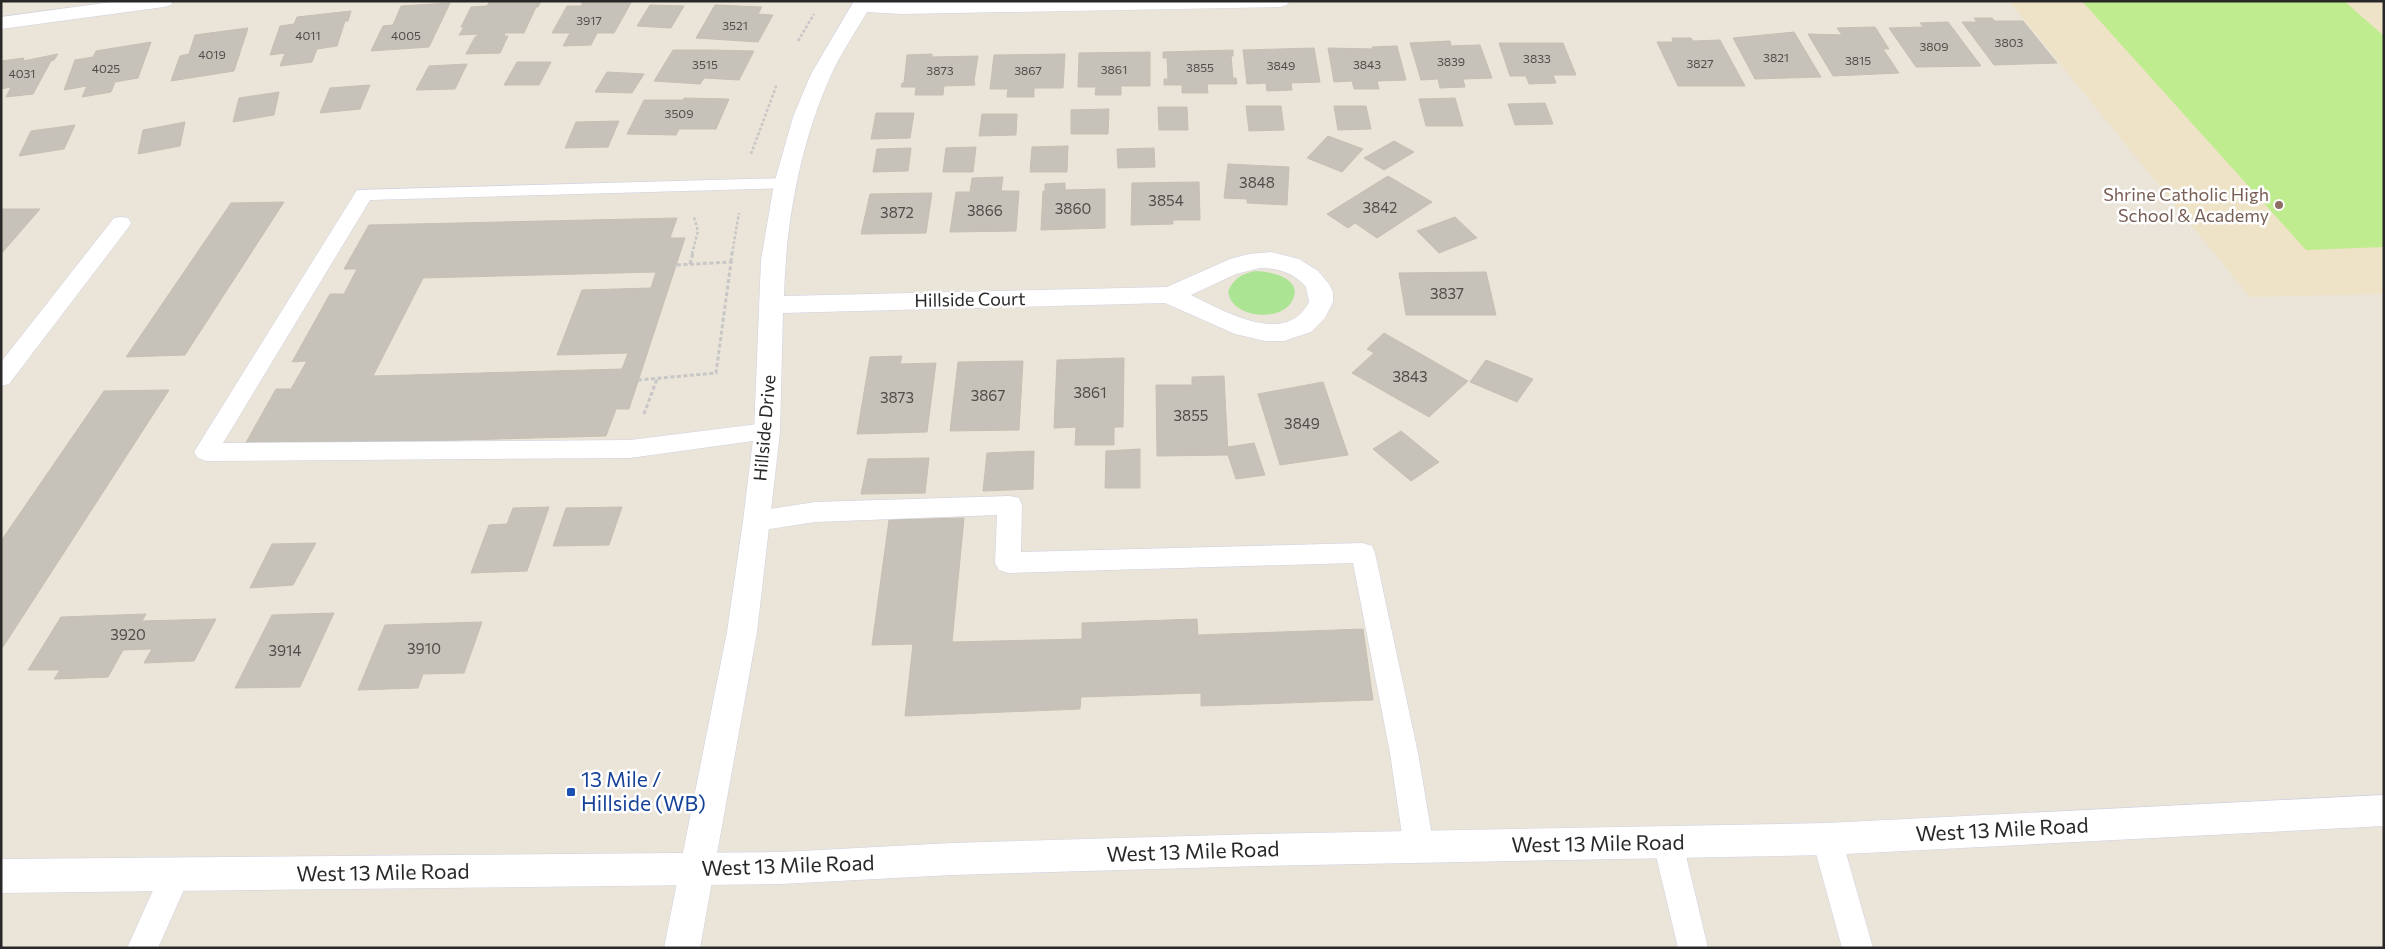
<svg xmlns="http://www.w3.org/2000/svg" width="2385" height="949" font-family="Commissioner,sans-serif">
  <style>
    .education { fill: #eee3c7 }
    .green { fill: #abe493 }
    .pitch { fill: #bfec8e }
    .building { fill: #c6c1b9; stroke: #c6c0b3; fill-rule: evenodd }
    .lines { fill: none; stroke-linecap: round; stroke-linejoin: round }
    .service-casing { stroke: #ced1e2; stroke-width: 1 }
    .minor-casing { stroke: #ced1e2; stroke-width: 1 }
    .secondary-casing { stroke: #ced1e2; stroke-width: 1 }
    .path-far1 { stroke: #c7c7c7; stroke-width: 2.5; stroke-dasharray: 3 2; stroke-linecap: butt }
    .path { stroke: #c7c7c7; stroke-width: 3; stroke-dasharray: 4 2.5; stroke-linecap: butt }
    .service { fill: #fff; fill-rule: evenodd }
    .minor { fill: #fff; fill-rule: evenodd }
    .secondary { fill: #fff; fill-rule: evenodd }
    .education-dot { fill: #8d6e63; stroke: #fff; stroke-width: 2 }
    .transit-dot { fill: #1a4fb4; stroke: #fff; stroke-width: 2 }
    .labels { text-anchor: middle; stroke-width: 5; stroke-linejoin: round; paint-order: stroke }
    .far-number-label { font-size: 12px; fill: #504e4c }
    .number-label { font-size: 15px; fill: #504e4c }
    .education-label { font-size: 18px; fill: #785e54; stroke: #fff; text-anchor: end }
    .street-label { font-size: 18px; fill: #282828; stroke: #fff }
    .near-transit-label { font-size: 21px; fill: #164399; stroke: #fff; text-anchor: start }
    .near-street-label { font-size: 21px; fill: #282828; stroke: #fff }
  </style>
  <rect width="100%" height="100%" fill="#ebe4d9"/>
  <polygon class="education" points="2009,1 2384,1 2384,294 2250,297"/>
  <path class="green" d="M1255 271C1269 271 1305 278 1292 301 1282 320 1245 318 1233 303 1230 300 1229 295 1228 292 1233 279 1241 274 1255 271Z"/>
  <polygon class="pitch" points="2082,1 2344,1 2384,36 2384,247 2306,250"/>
  <g class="building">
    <polygon points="490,1 541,1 538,7 536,7 524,33 505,33 504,36 508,36 500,53 466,54 475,37 480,34 459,35 464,27 461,27 471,7 487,6"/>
    <polygon points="632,1 614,33 597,33 591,45 563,46 570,33 552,33 567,6 581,6 583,2 570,1"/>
    <polygon points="450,3 429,47 371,51 383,26 393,25 401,6"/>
    <polygon points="650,5 684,6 671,28 637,26"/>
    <polygon points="715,5 762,7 758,14 773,15 758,42 696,38"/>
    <polygon points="351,11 348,21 345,21 337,46 317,49 312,62 280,66 285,53 270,55 280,26 294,24 297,17"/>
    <polygon points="1974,18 1992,18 1995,21 2023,21 2057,63 1994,65 1962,22 1977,22"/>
    <polygon points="1948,22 1981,66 1916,67 1889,28 1923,27 1920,23"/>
    <polygon points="1875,27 1889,49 1883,49 1899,73 1833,76 1808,34 1842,35 1837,28"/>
    <polygon points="248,28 234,71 171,81 180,56 189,54 195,35"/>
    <polygon points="1794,32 1821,77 1755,79 1733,38"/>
    <polygon points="1672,38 1691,38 1693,41 1720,40 1745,86 1678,86 1657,42 1673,42"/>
    <polygon points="1450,41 1451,46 1480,45 1492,78 1463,79 1465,87 1440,88 1438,79 1421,80 1410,43"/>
    <polygon points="151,42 138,78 115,82 111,92 82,97 87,86 64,90 75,60 93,57 96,51"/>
    <polygon points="1499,43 1563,43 1576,75 1553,75 1556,83 1529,84 1526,76 1510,76"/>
    <polygon points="1397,46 1406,80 1377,81 1379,89 1354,89 1352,81 1334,82 1328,48 1373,49 1372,47"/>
    <polygon points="1314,48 1320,82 1291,83 1292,90 1267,91 1266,83 1247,84 1243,50"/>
    <polygon points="673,50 711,50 754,51 739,80 704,78 700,84 654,81"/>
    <polygon points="1233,50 1233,56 1231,56 1233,78 1236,78 1237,84 1207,84 1208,93 1182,93 1182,85 1164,85 1164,79 1168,79 1167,58 1163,58 1163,52"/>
    <polygon points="1150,52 1150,86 1121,86 1121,95 1095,95 1096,87 1078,87 1079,53"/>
    <polygon points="58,54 54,60 51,61 33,94 6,97 11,87 1,89 1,61 24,58 23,61"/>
    <polygon points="932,54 932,57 978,56 974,81 975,85 944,86 943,95 915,95 916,87 901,87 902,83 904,83 907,55"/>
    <polygon points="1065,54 1063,88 1034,88 1034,97 1007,97 1008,89 990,89 994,55"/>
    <polygon points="517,62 551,62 539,85 504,85"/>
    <polygon points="467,64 455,89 416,90 429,66"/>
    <polygon points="607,72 644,74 632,93 595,92"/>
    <polygon points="370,85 360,109 320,113 330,88"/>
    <polygon points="279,92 274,115 233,122 239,98"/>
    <polygon points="684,98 729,99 716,129 679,129 676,135 627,134 644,100 683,100"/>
    <polygon points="1455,98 1463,126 1426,126 1419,99"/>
    <polygon points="1545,103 1553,124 1515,125 1508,104"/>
    <polygon points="1246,106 1281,106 1284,130 1249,131"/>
    <polygon points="1334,106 1366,106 1371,129 1338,130"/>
    <polygon points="1158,107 1187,107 1188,130 1159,130"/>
    <polygon points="1109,109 1108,134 1071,134 1071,110"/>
    <polygon points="876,113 914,113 910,138 871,139"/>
    <polygon points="982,114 1017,114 1016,135 979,136"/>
    <polygon points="619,121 608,147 565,148 576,122"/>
    <polygon points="185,122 180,146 138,154 143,130"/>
    <polygon points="75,125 64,149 19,156 31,131"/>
    <polygon points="1328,136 1363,149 1342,172 1307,158"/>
    <polygon points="1394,141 1414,152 1384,170 1364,158"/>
    <polygon points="1068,146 1067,172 1030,172 1032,147"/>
    <polygon points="976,147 973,172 943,172 946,148"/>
    <polygon points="911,148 908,171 873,172 877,149"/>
    <polygon points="1154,148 1155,167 1118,168 1117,149"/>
    <polygon points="1228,164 1289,167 1287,205 1247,203 1247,199 1224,198"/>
    <polygon points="1388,176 1432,202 1377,238 1355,223 1348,228 1327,214"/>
    <polygon points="1003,177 1001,191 1019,191 1016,231 950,232 956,192 970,192 972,178"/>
    <polygon points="1199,182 1200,220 1173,220 1173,224 1131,225 1132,183"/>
    <polygon points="1065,183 1065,190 1105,189 1105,228 1041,230 1043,191 1045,191 1045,184"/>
    <polygon points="932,193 926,233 861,234 870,194"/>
    <polygon points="284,202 185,355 126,357 231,203"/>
    <polygon points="1,209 40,209 1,254"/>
    <polygon points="1455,217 1477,238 1439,253 1417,231"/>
    <path d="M677 218 670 238H685L629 409H616L606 436 244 446 276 389H291L307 361 292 362 330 294H344L357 269H344L369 225ZM656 272 651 288 582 290 557 355 628 353 622 369 373 376 423 278Z"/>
    <polygon points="1486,272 1496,315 1406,315 1399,273"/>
    <polygon points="1384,333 1468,381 1429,417 1352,373 1374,353 1367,349"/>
    <polygon points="902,356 900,364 936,363 927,432 857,434 870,357"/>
    <polygon points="1124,358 1123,427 1114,427 1114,445 1075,445 1076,427 1054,428 1057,360"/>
    <polygon points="1486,360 1533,379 1517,402 1470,382"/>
    <polygon points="1023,361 1019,430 950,431 958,362"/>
    <polygon points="1224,376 1228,455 1157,456 1156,385 1192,385 1192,377"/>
    <polygon points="1323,382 1348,455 1280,465 1258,394"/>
    <polygon points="169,390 1,650 1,541 104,391"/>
    <polygon points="1401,431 1439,462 1411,481 1373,449"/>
    <polygon points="1254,443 1265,475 1236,479 1228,455 1228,447"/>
    <polygon points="1140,449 1140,488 1105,488 1106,451"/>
    <polygon points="1034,451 1033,489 983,491 987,453"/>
    <polygon points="929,458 925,493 861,494 868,459"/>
    <polygon points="549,507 527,571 471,573 489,525 507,524 513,508"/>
    <polygon points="622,507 609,545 553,546 566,508"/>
    <polygon points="964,518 952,642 1082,639 1082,623 1197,619 1198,635 1363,629 1373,700 1201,706 1201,693 1081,697 1080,709 905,716 913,644 872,645 889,520"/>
    <polygon points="316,543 293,585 250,588 272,544"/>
    <polygon points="334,613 300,687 235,688 272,615"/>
    <polygon points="146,614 142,621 216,619 194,661 144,663 152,649 123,650 108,677 54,679 60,670 28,670 61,617"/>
    <polygon points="482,622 464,673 423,674 418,688 358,690 385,625"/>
  </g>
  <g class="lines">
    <defs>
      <g id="service">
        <polygon points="785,178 792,180 795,184 792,188 370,200 223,443 630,440 767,423 775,426 779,432 775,438 630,458 206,461 198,458 194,452 357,190"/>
        <polygon points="121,217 128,218 131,223 128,228 9,384 1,386 1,362 114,218"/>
        <polygon points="1010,496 1019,498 1022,505 1021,552 1363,543 1372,546 1375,553 1418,753 1434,848 1429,858 1419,862 1409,858 1404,848 1390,753 1353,563 1008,573 999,570 995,563 997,515 815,522 757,531 748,528 745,521 748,514 757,511 815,502"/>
        <polygon points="1827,825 1837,829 1842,839 1873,948 1842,948 1812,839 1817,829"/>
        <polygon points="1668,829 1678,833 1683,843 1708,948 1678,948 1653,843 1658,833"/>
        <polygon points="176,860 187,864 191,874 158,948 127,948 165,864"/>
      </g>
      <g id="minor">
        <polygon points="119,1 173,1 171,5 164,7 1,29 1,17"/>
        <path d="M854 1H1289L1287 5 1280 7 902 14 867 12C855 33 841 53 831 75 800 144 786 221 784 296L1167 287 1230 259 1249 254 1271 252 1299 259 1318 271 1329 284 1333 292V302L1325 318 1311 332 1284 341H1265L1235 334 1165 303 783 313 780 432 757 632 700 948H664L727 632 743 521 754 432 761 260 774 184 793 117 811 74ZM1260 268C1278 268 1294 273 1306 287L1309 302C1286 348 1222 310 1191 295L1236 274Z"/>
      </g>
      <polygon id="secondary" points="2384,795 2384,826 1827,855 1259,866 952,875 781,884 1,893 1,859 781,852 952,843 1259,834 1827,823"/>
    </defs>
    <use href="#service" class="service-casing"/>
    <use href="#minor" class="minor-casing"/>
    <use href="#secondary" class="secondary-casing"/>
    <g class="path-far1">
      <polyline points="798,41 814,14"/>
      <polyline points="751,154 777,84"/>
      <polyline points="692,254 698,231 694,217"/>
      <polyline points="732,254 739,213"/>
    </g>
    <g class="path">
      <polyline points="731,262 732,253"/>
      <polyline points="690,264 693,253"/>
      <polyline points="638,380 716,373 731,262 676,265"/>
      <polyline points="644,414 657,379"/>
    </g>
    <use href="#service" class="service"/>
    <use href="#minor" class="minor"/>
    <use href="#secondary" class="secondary"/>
  </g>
  <circle class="education-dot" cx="2279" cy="205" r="5"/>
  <rect class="transit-dot" x="566" y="787" width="10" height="10" rx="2.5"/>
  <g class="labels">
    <g class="far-number-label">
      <text x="589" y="25">3917</text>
      <text x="735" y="30">3521</text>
      <text x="308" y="40">4011</text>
      <text x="406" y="40">4005</text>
      <text x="2009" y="47">3803</text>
      <text x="1934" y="51">3809</text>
      <text x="212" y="59">4019</text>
      <text x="1776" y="62">3821</text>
      <text x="1537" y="63">3833</text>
      <text x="1858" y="65">3815</text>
      <text x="1451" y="66">3839</text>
      <text x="1700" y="68">3827</text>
      <text x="705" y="69">3515</text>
      <text x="1367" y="69">3843</text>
      <text x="1281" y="70">3849</text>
      <text x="1200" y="72">3855</text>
      <text x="106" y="73">4025</text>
      <text x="1114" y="74">3861</text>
      <text x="940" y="75">3873</text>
      <text x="1028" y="75">3867</text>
      <text x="22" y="78">4031</text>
      <text x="679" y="118">3509</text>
    </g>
    <g class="number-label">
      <text x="1257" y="188">3848</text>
      <text x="1166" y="206">3854</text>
      <text x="1380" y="213">3842</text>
      <text x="1073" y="214">3860</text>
      <text x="985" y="216">3866</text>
      <text x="897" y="218">3872</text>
      <text x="1447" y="299">3837</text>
      <text x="1410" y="382">3843</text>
      <text x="1090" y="398">3861</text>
      <text x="988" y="401">3867</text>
      <text x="897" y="403">3873</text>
      <text x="1191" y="421">3855</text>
      <text x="1302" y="429">3849</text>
      <text x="128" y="640">3920</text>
      <text x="424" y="654">3910</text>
      <text x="285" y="656">3914</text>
    </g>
    <g class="education-label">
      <text x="2269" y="201">Shrine Catholic High<tspan x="2269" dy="21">School &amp; Academy</tspan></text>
    </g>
    <g class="street-label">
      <text transform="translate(970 300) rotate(-1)" y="6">Hillside Court</text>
      <text transform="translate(765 428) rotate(-85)" y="6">Hillside Drive</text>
    </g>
    <g class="near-transit-label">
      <text x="581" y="787">13 Mile /<tspan x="581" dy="24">Hillside (WB)</tspan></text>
    </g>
    <g class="near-street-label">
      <text transform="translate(2002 830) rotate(-3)" y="7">West 13 Mile Road</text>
      <text transform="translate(1598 844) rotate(-1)" y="7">West 13 Mile Road</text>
      <text transform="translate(1193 852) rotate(-2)" y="7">West 13 Mile Road</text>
      <text transform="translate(788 866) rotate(-2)" y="7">West 13 Mile Road</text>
      <text transform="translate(383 873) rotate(-1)" y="7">West 13 Mile Road</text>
    </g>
  </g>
  <rect width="2385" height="949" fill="none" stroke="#282828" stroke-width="5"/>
</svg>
